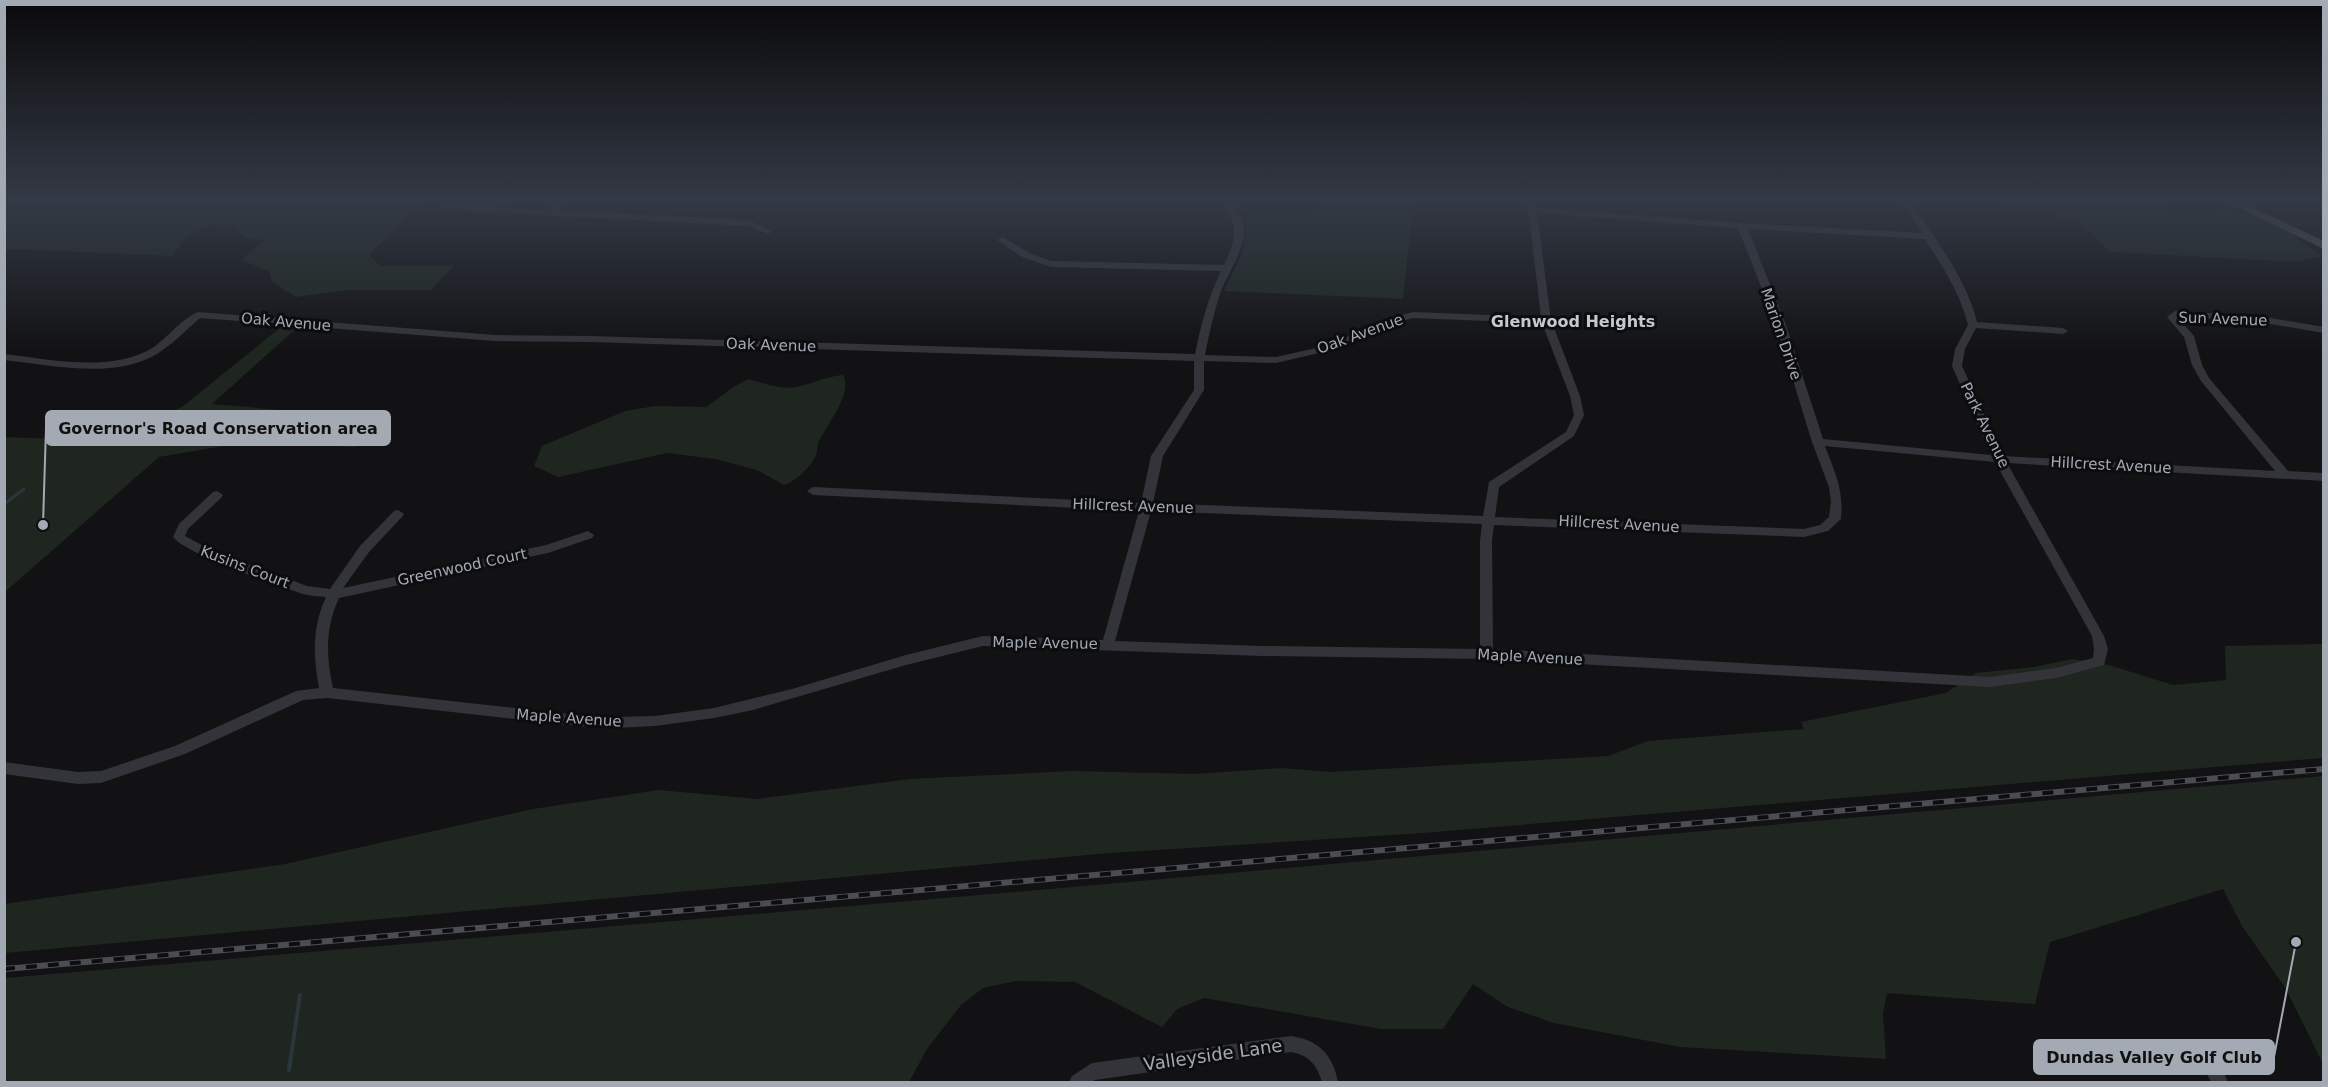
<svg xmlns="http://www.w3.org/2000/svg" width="2328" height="1087" font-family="'DejaVu Sans',sans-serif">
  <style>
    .green { fill: #1e261f }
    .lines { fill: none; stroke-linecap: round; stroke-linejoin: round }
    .stream-far1 { stroke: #2b363c; stroke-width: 3 }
    .stream { stroke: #2b363c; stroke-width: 4 }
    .minor { fill: #333439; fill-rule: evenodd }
    .major { fill: #4f5258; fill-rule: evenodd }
    .rail-casing { stroke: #4a4d52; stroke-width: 6 }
    .rail { stroke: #0d0d0f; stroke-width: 4; stroke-dasharray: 11; stroke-linecap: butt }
    .labels { text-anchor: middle; stroke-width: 6; stroke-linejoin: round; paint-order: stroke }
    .street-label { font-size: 15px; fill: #a3aab4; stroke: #0d0d0f }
    .neighbourhood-label { font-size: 16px; font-weight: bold; fill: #c4c9d0; stroke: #0d0d0f }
    .near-street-label { font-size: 18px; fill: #a3aab4; stroke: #0d0d0f }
    .leader { fill: none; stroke: #a3aab4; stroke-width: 2 }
    .callout-dot { fill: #a3aab4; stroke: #0d0d0f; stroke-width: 2 }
    .callout { fill: #a3aab4; stroke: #a3aab4; stroke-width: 2 }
    .callout-label { font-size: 16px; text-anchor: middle; font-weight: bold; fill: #111 }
  </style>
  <rect width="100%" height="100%" fill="#121214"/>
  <g class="green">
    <polygon points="4,199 439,199 420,205 369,255 380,266 454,266 431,290 348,290 296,297 272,282 269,271 241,260 264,240 245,238 233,227 211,225 188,235 172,256 14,249 5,251"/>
    <path d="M1359 199H1414L1403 299 1224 291C1236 264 1251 246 1243 216L1306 211 1353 202Z"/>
    <path d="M1989 199H2159C2162 202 2165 208 2169 210 2182 220 2214 213 2227 206L2287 231 2323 256 2295 262 2110 252 2078 220 1988 202Z"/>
    <polygon points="286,323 301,324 212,404 383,419 355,447 247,442 159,457 5,592 5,437 100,441 182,407"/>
    <path d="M843 375C854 393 825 426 818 444 817 448 817 454 815 457 810 468 794 482 784 485L757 470 715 459 667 453 558 477 534 466 542 446 625 411 655 406 706 407 735 386 748 379C763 383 781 390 796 387 813 384 826 376 843 375Z"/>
    <polygon points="2323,644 2323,758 1423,833 1110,853 5,953 4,904 285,864 533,809 659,790 757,799 910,779 1072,771 1194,774 1282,768 1330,772 1608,756 1648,741 1804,729 1801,722 1946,693 1976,673 2034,667 2072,659 2109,665 2173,685 2226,680 2225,646"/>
    <polygon points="2323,776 2323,1064 2286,989 2242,926 2223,889 2050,942 2035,1004 1887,993 1883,1014 1886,1059 1680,1047 1554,1023 1508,1007 1473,984 1443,1029 1381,1029 1204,998 1177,1009 1162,1027 1075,982 1015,981 983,988 961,1005 927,1049 909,1082 5,1082 5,978 1015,892"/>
  </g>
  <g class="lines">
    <polyline class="stream-far1" points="4,504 24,489"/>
    <polyline class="stream" points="289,1070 300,995"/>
    <g class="minor">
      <polygon points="557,199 566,199 556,210 749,220 772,231 768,234 748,226 443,210 439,207 443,204 547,210"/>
      <path d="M1223 199H1231C1236 208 1244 219 1244 229 1245 249 1228 273 1221 291 1214 312 1209 333 1205 355L1276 357 1325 346 1383 320 1413 312 1541 317 1527 199H1535L1536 208 1742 223 1922 233 1901 199H1909C1934 238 1966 277 1977 322L2063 328 2068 331 2063 334 1976 328 1965 349 1962 366 2003 456 2275 471 2201 381 2192 365 2184 337 2167 317 2175 311 2259 316 2324 327V333L2259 322 2177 317 2194 336 2202 365 2209 378 2288 471 2324 473V481L2007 463 2104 636 2108 649 2104 665 2056 678 1990 687 1487 659 1262 656 983 646 906 665 753 710 714 718 655 726 616 728 577 726 327 698 303 700 185 754 101 783 78 784 4 774V762L78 772 101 771 175 746 296 691 319 688C313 656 312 627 326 597 318 596 310 596 303 594 278 586 186 554 173 537L179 524 213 492 217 491 223 495 221 498 188 529 185 536 211 550 307 586 330 589 360 546 394 511 398 510 404 514 402 517 369 552 343 588 546 545 588 531 594 535 592 538 548 553 339 598C325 628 326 657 333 688L577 715 616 717 655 716 714 708 792 689 906 655 983 636 1103 640 1139 511 813 495 807 491 813 487 1141 503 1151 456 1194 390V361L590 342 495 341 200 318C186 330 173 344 157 354 112 380 52 365 4 360V354C49 359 104 372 147 351 165 342 180 319 198 312L495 335 590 336 1195 354C1201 325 1208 298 1221 271L1051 267 1022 257 997 240 1002 237 1005 238 1029 253 1051 261 1224 265C1238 235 1237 228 1223 199ZM1537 213 1738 228 1776 325 1812 442 1829 487 1831 502 1829 517 1820 525 1804 529 1495 517 1499 487 1574 436 1584 415 1580 396 1551 320ZM1748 229 1925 239C1943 267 1960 293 1968 325L1955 349 1952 366 1991 455 1823 439 1786 325ZM1413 318 1542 323 1570 396 1574 415 1566 432 1489 482 1483 516 1153 503 1163 456 1204 390V361L1276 363 1332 350 1389 324ZM1825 446 1995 462 2092 636 2094 649 2093 658 2056 668 1990 677 1493 649 1492 541 1494 525 1804 537 1828 531 1841 519C1844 490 1835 473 1825 446ZM1151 511 1482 524 1480 541V649L1262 646 1115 641Z"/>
      <path d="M1291 1036C1319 1040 1333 1055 1338 1082H1322C1317 1065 1309 1055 1291 1052L1095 1080 1092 1082H1069L1072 1076 1092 1063Z"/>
      <polygon points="2211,1057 2217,1059 2228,1082 2211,1082 2202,1065 2205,1059"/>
    </g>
    <polygon class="major" points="2220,199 2234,199 2324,241 2324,249"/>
    <defs>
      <polyline id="rail" points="4,969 2324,769"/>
    </defs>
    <use href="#rail" class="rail-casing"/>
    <use href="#rail" class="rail"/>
  </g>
  <linearGradient id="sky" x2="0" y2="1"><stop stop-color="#0a0a0b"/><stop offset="0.57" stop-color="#333945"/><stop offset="1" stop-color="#333945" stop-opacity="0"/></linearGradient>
  <rect width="2328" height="351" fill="url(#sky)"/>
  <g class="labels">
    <g class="street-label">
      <text transform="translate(2223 319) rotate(2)" y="5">Sun Avenue</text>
      <text transform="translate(286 322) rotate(5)" y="5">Oak Avenue</text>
      <text transform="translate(1360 334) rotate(-20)" y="5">Oak Avenue</text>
      <text transform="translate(1781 334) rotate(71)" y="5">Marion Drive</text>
      <text transform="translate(771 345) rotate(2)" y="5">Oak Avenue</text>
      <text transform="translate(1985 425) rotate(64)" y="5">Park Avenue</text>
      <text transform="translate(2111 465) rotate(3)" y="5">Hillcrest Avenue</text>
      <text transform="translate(1133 506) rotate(2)" y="5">Hillcrest Avenue</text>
      <text transform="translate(1619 524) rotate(3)" y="5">Hillcrest Avenue</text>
      <text transform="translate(245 567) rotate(21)" y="5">Kusins Court</text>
      <text transform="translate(462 567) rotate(-12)" y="5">Greenwood Court</text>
      <text transform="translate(1045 643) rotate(1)" y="5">Maple Avenue</text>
      <text transform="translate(1530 657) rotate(3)" y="5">Maple Avenue</text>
      <text transform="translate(569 718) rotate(4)" y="5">Maple Avenue</text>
    </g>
    <g class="neighbourhood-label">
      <text x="1573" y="327">Glenwood Heights</text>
    </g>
    <g class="near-street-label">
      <text transform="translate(1213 1055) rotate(-8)" y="6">Valleyside Lane</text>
    </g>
  </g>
  <path class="leader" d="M43 525L46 428M2296 942L2274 1057"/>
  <g class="callout-dot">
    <circle cx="43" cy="525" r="6"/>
    <circle cx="2296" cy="942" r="6"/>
  </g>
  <g class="callout">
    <rect x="46" y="411" width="344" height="34" rx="6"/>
    <rect x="2034" y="1040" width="240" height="34" rx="6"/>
  </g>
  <g class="callout-label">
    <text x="218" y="434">Governor's Road Conservation area</text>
    <text x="2154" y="1063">Dundas Valley Golf Club</text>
  </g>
  <rect width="2328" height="1087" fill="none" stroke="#a3aab4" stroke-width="12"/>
</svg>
